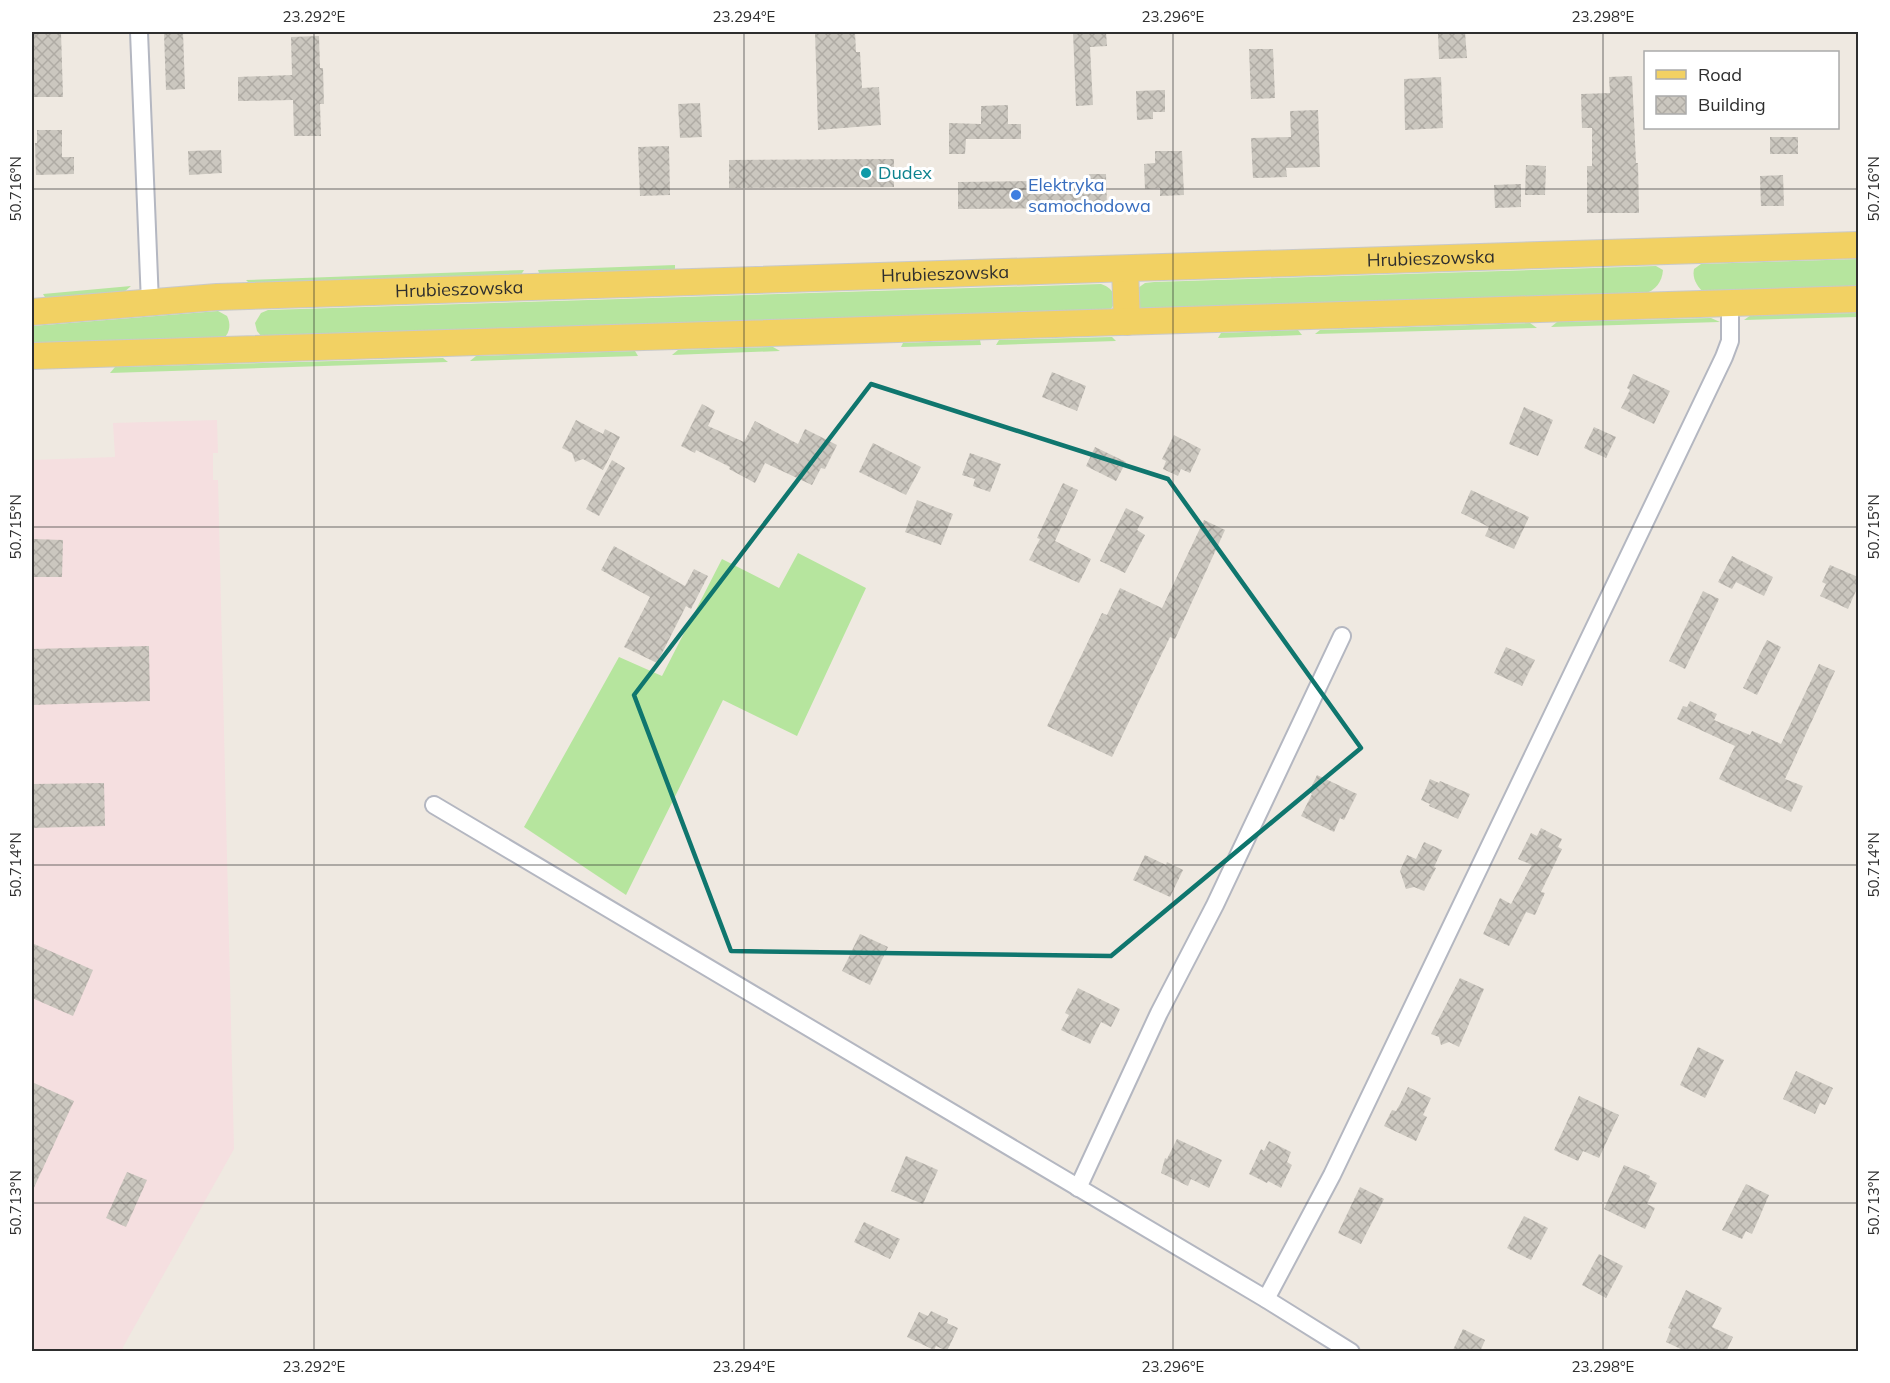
<svg xmlns="http://www.w3.org/2000/svg" width="1890" height="1383" font-family="Mulish,sans-serif">
  <style>
    .medical { fill: #f5dfe0 }
    .grass { fill: #b6e59e }
    .building { fill: url(#building-cross-hatch) }
    .lines { fill: none; stroke-linecap: round; stroke-linejoin: round }
    .street-casing { stroke: #b4b7c1; stroke-width: 20 }
    .primary-casing { stroke: #c9c9c9; stroke-width: 28 }
    .street { stroke: #fff; stroke-width: 16 }
    .primary { stroke: #f2d163; stroke-width: 26 }
    .marked { fill: none; stroke: #0f766e; stroke-width: 4.5; stroke-linejoin: round }
    .ticks { fill: none; stroke: #2e2e2e; stroke-width: 1.5; stroke-opacity: 0.45 }
    .culture-dot { fill: #0f9aa8; stroke: #fff; stroke-width: 2 }
    .shop-dot { fill: #3f7fe0; stroke: #fff; stroke-width: 2 }
    .labels { text-anchor: middle; stroke-width: 6; stroke-linejoin: round; paint-order: stroke }
    .culture-label { font-size: 18px; fill: #0d838f; stroke: #fff; text-anchor: start }
    .shop-label { font-size: 18px; fill: #366cbe; stroke: #fff; text-anchor: start }
    .street-label { font-size: 18px; fill: #2e2e2e; stroke: #fff }
    .neatline { fill: none; stroke: #2e2e2e; stroke-width: 2 }
    .ticks-label { font-size: 15px; text-anchor: middle; fill: #2e2e2e }
  </style>
  <defs>
    <pattern id="building-cross-hatch" width="8" height="8" patternUnits="userSpaceOnUse" patternTransform="scale(1.5)"><rect width="8" height="8" fill="#cbc7bf"/><path d="M0 0l8 8M0 8l8-8" fill="none" stroke="#afaba4"/></pattern>
  </defs>
  <rect width="100%" height="100%" fill="#efe9e1"/>
  <polygon class="medical" points="217,420 218,453 213,453 213,480 218,480 234,1149 123,1347 123,1351 32,1351 32,460 115,457 113,423"/>
  <g class="grass">
    <path d="M1858 259V289L1704 293C1697 286 1692 279 1694 269L1701 264Z"/>
    <polygon points="675,265 675,269 672,274 546,278 539,273 538,270"/>
    <path d="M1656 266 1663 270C1662 282 1656 290 1644 294L1140 309 1137 306 1138 288 1145 283 1154 282Z"/>
    <polygon points="524,270 519,278 250,284 246,280"/>
    <path d="M1101 284C1114 288 1119 300 1110 310L262 337 257 331 255 323 261 313 268 310Z"/>
    <polygon points="131,286 123,293 48,302 43,294"/>
    <path d="M218 311 227 316C231 324 230 332 224 338L32 346V326Z"/>
    <polygon points="1858,313 1858,317 1744,320 1751,315"/>
    <polygon points="1711,318 1720,322 1551,327 1557,322"/>
    <polygon points="1530,323 1537,328 1315,334 1320,330"/>
    <polygon points="1298,330 1302,335 1218,338 1221,333"/>
    <polygon points="1112,337 1116,341 996,345 999,340"/>
    <polygon points="980,340 981,345 901,347 903,343"/>
    <polygon points="773,347 780,351 672,355 678,350"/>
    <polygon points="635,351 638,356 470,361 476,356"/>
    <polygon points="443,358 448,362 110,373 115,367"/>
    <polygon points="798,553 866,588 797,736 723,700 626,895 524,827 619,657 662,676 722,559 779,588"/>
  </g>
  <g class="building">
    <polygon points="32,32 61,32 63,97 32,97"/>
    <polygon points="164,32 183,32 185,89 166,90"/>
    <polygon points="815,32 855,32 856,52 860,52 862,88 879,87 881,125 818,130"/>
    <polygon points="1073,32 1106,32 1107,46 1090,47 1093,105 1076,106"/>
    <polygon points="1438,32 1465,32 1467,58 1439,59"/>
    <polygon points="319,36 320,68 323,68 324,104 320,104 321,136 294,136 293,100 238,101 238,77 292,75 291,37"/>
    <polygon points="1249,49 1273,49 1275,98 1251,99"/>
    <polygon points="1632,76 1636,163 1638,163 1639,213 1587,213 1587,166 1592,166 1592,128 1582,128 1581,94 1610,93 1609,77"/>
    <polygon points="1441,77 1443,128 1405,130 1404,79"/>
    <polygon points="1165,90 1165,112 1153,112 1153,119 1137,120 1136,91"/>
    <polygon points="700,103 702,137 680,138 678,104"/>
    <polygon points="1008,105 1008,124 1021,124 1021,139 966,139 965,154 949,154 949,123 981,124 981,106"/>
    <polygon points="1318,110 1320,167 1286,168 1287,177 1253,178 1251,138 1291,137 1290,111"/>
    <polygon points="37,130 62,130 62,157 74,157 74,174 36,175 35,143 37,143"/>
    <rect x="1770" y="137" width="28" height="17"/>
    <polygon points="669,146 670,195 640,196 638,147"/>
    <polygon points="221,150 222,173 189,175 188,151"/>
    <polygon points="1155,151 1182,151 1184,195 1160,196 1160,188 1145,189 1144,164 1155,163"/>
    <polygon points="894,159 894,187 729,188 729,160"/>
    <polygon points="1526,165 1546,166 1545,195 1525,195"/>
    <polygon points="1089,174 1106,174 1107,208 958,209 958,182 1030,181 1030,183 1089,183"/>
    <polygon points="1783,175 1784,206 1761,206 1760,176"/>
    <polygon points="1521,184 1521,207 1495,208 1494,185"/>
    <polygon points="1052,372 1086,386 1077,411 1042,397"/>
    <polygon points="1633,374 1670,391 1654,424 1621,408 1630,390 1627,388"/>
    <polygon points="702,404 715,411 708,426 744,442 755,421 798,444 805,429 837,445 825,469 821,468 812,485 765,463 755,483 729,469 730,467 696,450 695,453 681,446"/>
    <polygon points="1524,407 1553,420 1538,456 1509,444"/>
    <polygon points="576,420 603,434 605,429 620,437 603,470 583,459 575,462 572,453 562,448"/>
    <polygon points="1594,427 1616,437 1606,458 1584,448"/>
    <polygon points="1174,435 1201,449 1190,473 1181,469 1178,476 1163,469 1166,461 1162,459"/>
    <polygon points="873,443 921,467 906,495 859,472"/>
    <polygon points="1095,447 1126,462 1116,481 1086,466"/>
    <polygon points="970,453 1001,464 990,492 973,486 975,479 962,475"/>
    <polygon points="612,460 625,468 599,516 586,509"/>
    <polygon points="1063,483 1078,490 1055,541 1091,559 1079,583 1029,560 1040,539 1037,538"/>
    <polygon points="1471,490 1529,517 1514,549 1485,536 1489,527 1461,513"/>
    <polygon points="917,500 953,514 941,545 905,532"/>
    <polygon points="1126,508 1144,517 1137,530 1145,535 1125,573 1100,561"/>
    <polygon points="1204,520 1225,530 1175,639 1170,637 1112,757 1047,726 1102,613 1107,615 1120,588 1162,608"/>
    <polygon points="32,539 63,540 62,577 32,577"/>
    <polygon points="614,546 685,586 694,569 708,576 691,609 686,606 657,663 624,647 650,597 601,570"/>
    <polygon points="1732,556 1773,577 1764,596 1736,582 1732,589 1718,582"/>
    <polygon points="1830,565 1858,577 1858,586 1848,609 1820,596 1826,584 1822,582"/>
    <polygon points="1703,591 1719,599 1685,669 1669,661"/>
    <polygon points="1767,640 1781,647 1757,695 1743,688"/>
    <polygon points="149,646 150,701 32,705 32,649"/>
    <polygon points="1506,647 1535,660 1522,686 1494,673"/>
    <polygon points="1819,664 1835,671 1785,779 1803,786 1791,812 1719,779 1735,746 1677,719 1683,706 1687,707 1690,701 1717,714 1714,720 1750,735 1752,731 1781,744"/>
    <polygon points="1317,775 1357,794 1344,820 1340,818 1334,832 1301,816 1312,794 1309,792"/>
    <polygon points="1430,779 1439,783 1440,781 1470,794 1458,819 1429,806 1430,804 1421,800"/>
    <polygon points="104,783 105,826 32,828 32,784"/>
    <polygon points="1541,828 1562,839 1558,847 1562,849 1541,892 1545,893 1535,915 1526,912 1509,946 1483,934 1500,898 1511,904 1532,865 1518,859 1531,833 1537,836"/>
    <polygon points="1424,842 1442,850 1434,867 1436,868 1424,891 1414,887 1406,889 1400,871 1407,855 1416,859"/>
    <polygon points="1145,855 1166,865 1167,862 1183,870 1170,897 1133,880"/>
    <polygon points="860,934 888,947 870,985 842,971"/>
    <polygon points="32,943 93,970 73,1016 32,998"/>
    <polygon points="1460,978 1484,989 1459,1047 1449,1042 1441,1045 1439,1037 1431,1034"/>
    <polygon points="1078,988 1120,1009 1111,1027 1101,1022 1090,1044 1061,1030 1069,1015 1065,1013"/>
    <polygon points="1698,1047 1724,1060 1705,1098 1680,1085"/>
    <polygon points="1796,1071 1833,1088 1825,1105 1820,1103 1815,1114 1783,1099"/>
    <polygon points="32,1082 74,1101 32,1192"/>
    <polygon points="1408,1087 1431,1098 1423,1115 1427,1117 1416,1141 1384,1126 1392,1110 1396,1111 1400,1104"/>
    <polygon points="1579,1096 1619,1115 1599,1158 1583,1151 1578,1161 1554,1150"/>
    <polygon points="1177,1139 1222,1160 1209,1188 1191,1179 1188,1186 1161,1173 1165,1158 1167,1159"/>
    <polygon points="1269,1141 1291,1152 1287,1162 1292,1165 1281,1188 1268,1181 1267,1183 1249,1174 1261,1149 1264,1151"/>
    <polygon points="906,1156 938,1170 923,1204 891,1191"/>
    <polygon points="1624,1165 1650,1176 1649,1179 1657,1183 1647,1204 1655,1208 1645,1229 1604,1209"/>
    <polygon points="127,1172 147,1180 126,1227 106,1218"/>
    <polygon points="1746,1184 1769,1195 1752,1234 1746,1231 1742,1239 1722,1230"/>
    <polygon points="1360,1187 1384,1199 1361,1244 1338,1233"/>
    <polygon points="1524,1216 1548,1228 1531,1260 1507,1248"/>
    <polygon points="864,1222 900,1239 890,1259 854,1242"/>
    <polygon points="1599,1254 1623,1266 1606,1298 1582,1285"/>
    <polygon points="1686,1290 1722,1308 1712,1327 1733,1337 1726,1352 1687,1352 1666,1342 1671,1329 1668,1328"/>
    <polygon points="931,1311 948,1319 947,1323 958,1328 947,1351 936,1346 934,1350 907,1337 919,1312 928,1316"/>
    <polygon points="1463,1329 1485,1340 1480,1352 1452,1352"/>
  </g>
  <g class="lines">
    <defs>
      <g id="street">
        <polyline points="139,32 150,303"/>
        <polyline points="434,805 1266,1299 1351,1352"/>
        <polyline points="1078,1188 1159,1013 1215,905 1342,636"/>
        <polyline points="1266,1299 1332,1175 1724,357 1730,341 1730,303"/>
      </g>
      <g id="primary">
        <polyline points="1125,269 1127,322"/>
        <path id="s1" d="M32 312 217 297 1858 245"/>
        <polyline points="32,356 1858,299"/>
      </g>
    </defs>
    <use href="#street" class="street-casing"/>
    <use href="#primary" class="primary-casing"/>
    <use href="#street" class="street"/>
    <use href="#primary" class="primary"/>
  </g>
  <path class="marked" d="M871 384 1168 479 1361 748 1111 956 731 951 634 695Z"/>
  <path class="ticks" d="M314 32V1352M744 32V1352M1173 32V1352M1603 32V1352M32 189H1858M32 527H1858M32 865H1858M32 1203H1858"/>
  <circle class="culture-dot" cx="866" cy="173" r="6"/>
  <circle class="shop-dot" cx="1016" cy="195" r="6"/>
  <g class="labels">
    <g class="culture-label">
      <text x="878" y="179">Dudex</text>
    </g>
    <g class="shop-label">
      <text x="1028" y="191">Elektryka<tspan x="1028" dy="21">samochodowa</tspan></text>
    </g>
    <g class="street-label">
      <text dy="6" stroke="none"><textPath href="#s1" startOffset="1400">Hrubieszowska</textPath></text>
      <text dy="6" stroke="none"><textPath href="#s1" startOffset="914">Hrubieszowska</textPath></text>
      <text dy="6" stroke="none"><textPath href="#s1" startOffset="428">Hrubieszowska</textPath></text>
    </g>
  </g>
  <rect width="1890" height="1383" fill="none" stroke="#ffffff" stroke-width="66"/>
  <rect x="1644" y="51" width="195" height="78" fill="#ffffff" stroke="#ababab" stroke-width="1.5"/>
  <rect x="1656" y="70" width="30" height="9" fill="#f2d163" stroke="#ababab" stroke-width="1.5"/>
  <text x="1698" y="81" font-size="18" fill="#2e2e2e">Road</text>
  <rect x="1656" y="96" width="30" height="18" fill="url(#building-cross-hatch)" stroke="#ababab" stroke-width="1.5"/>
  <text x="1698" y="111" font-size="18" fill="#2e2e2e">Building</text>
  <rect x="33" y="33" width="1824" height="1317" class="neatline"/>
  <g class="ticks-label">
    <text x="314" y="22">23.292°E</text>
    <text x="744" y="22">23.294°E</text>
    <text x="1173" y="22">23.296°E</text>
    <text x="1603" y="22">23.298°E</text>
    <text transform="translate(16 189) rotate(-90)" y="5">50.716°N</text>
    <text transform="translate(1874 189) rotate(-90)" y="5">50.716°N</text>
    <text transform="translate(16 527) rotate(-90)" y="5">50.715°N</text>
    <text transform="translate(1874 527) rotate(-90)" y="5">50.715°N</text>
    <text transform="translate(16 865) rotate(-90)" y="5">50.714°N</text>
    <text transform="translate(1874 865) rotate(-90)" y="5">50.714°N</text>
    <text transform="translate(16 1203) rotate(-90)" y="5">50.713°N</text>
    <text transform="translate(1874 1203) rotate(-90)" y="5">50.713°N</text>
    <text x="314" y="1372">23.292°E</text>
    <text x="744" y="1372">23.294°E</text>
    <text x="1173" y="1372">23.296°E</text>
    <text x="1603" y="1372">23.298°E</text>
  </g>
</svg>
